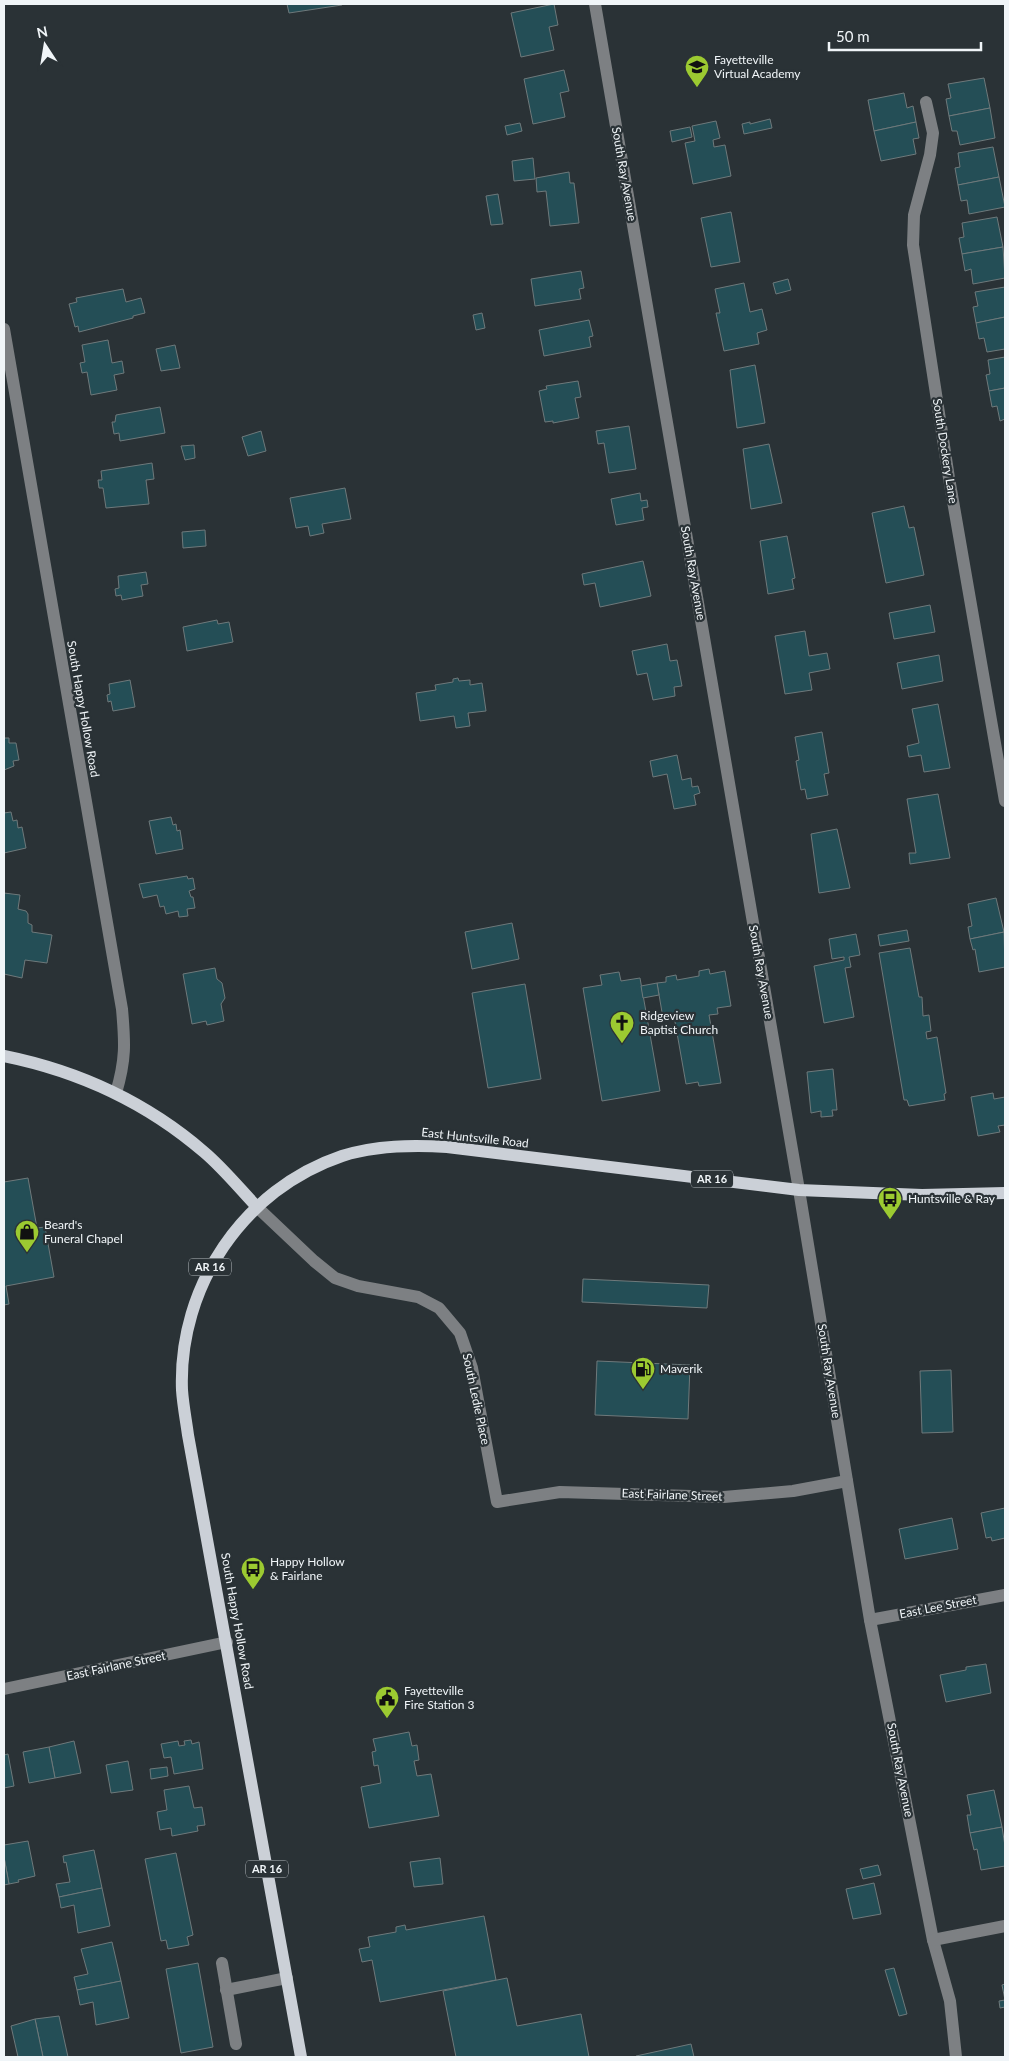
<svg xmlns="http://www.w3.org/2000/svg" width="1009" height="2061" font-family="Lato,sans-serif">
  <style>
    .building { fill: #244e56; stroke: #6e797b }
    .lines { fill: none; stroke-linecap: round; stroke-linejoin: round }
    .minor { stroke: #7d8083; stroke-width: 12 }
    .major { stroke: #cbd0d7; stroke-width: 12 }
    .labels { text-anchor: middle; stroke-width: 4.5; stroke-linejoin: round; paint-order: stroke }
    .shield { fill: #2a3236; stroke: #b5babe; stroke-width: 1 }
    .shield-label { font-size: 11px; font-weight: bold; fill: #f0f5f8 }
    .poi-label { font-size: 12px; fill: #f0f5f8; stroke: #2a3236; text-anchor: start }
    .street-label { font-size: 12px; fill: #f0f5f8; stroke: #2a3236 }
  </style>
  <rect width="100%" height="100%" fill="#2a3236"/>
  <g class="building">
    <polygon points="287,4 342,4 342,5 289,13"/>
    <polygon points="554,4 558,25 549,27 554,50 521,57 511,13"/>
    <polygon points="564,70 569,91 560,93 565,117 533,124 524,79"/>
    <polygon points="984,78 990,108 949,116 946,99 951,98 948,84"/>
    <polygon points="904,93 907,108 913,106 916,122 874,131 868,100"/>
    <polygon points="990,108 995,138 960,145 957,131 952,131 949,116"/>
    <polygon points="770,119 772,128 744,134 742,124 750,122 750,124"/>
    <polygon points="716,121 720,138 713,140 714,147 725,145 731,176 693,184 685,143 695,141 692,126"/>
    <polygon points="916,122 919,138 913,139 916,154 881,161 874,131"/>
    <polygon points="520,123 522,131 507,135 505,126"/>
    <polygon points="690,127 692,137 672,142 670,131"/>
    <polygon points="993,147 999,177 958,185 955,168 960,167 958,153"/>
    <polygon points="533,158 535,179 514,181 512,161"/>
    <polygon points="569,172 570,183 574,183 579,223 550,226 546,191 537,192 536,178"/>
    <polygon points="999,177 1005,207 969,214 967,200 961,201 958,185"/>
    <polygon points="498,194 503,224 491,225 486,196"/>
    <polygon points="731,212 740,262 711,267 701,218"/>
    <polygon points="997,217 1003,247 962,254 959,238 964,237 962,223"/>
    <polygon points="1003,247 1005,278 973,284 971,269 965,271 962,254"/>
    <polygon points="581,271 584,288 579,289 581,299 535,306 531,279"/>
    <polygon points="788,279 791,290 776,294 773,283"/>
    <polygon points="744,283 750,312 762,309 767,330 757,333 759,344 724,351 716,313 720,313 715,289"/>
    <polygon points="1005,287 1005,317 976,323 973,307 978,306 975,292"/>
    <polygon points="123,289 126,302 141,298 145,313 133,316 133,318 79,332 78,326 75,327 69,304 77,302 76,298"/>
    <polygon points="482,313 485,328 476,330 473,315"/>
    <polygon points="1005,317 1005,349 987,352 984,338 979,339 976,323"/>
    <polygon points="589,320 593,336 589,337 591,347 544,356 539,330"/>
    <polygon points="108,340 112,363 122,361 124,373 114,375 117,390 91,395 87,372 82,373 80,363 85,362 82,345"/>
    <polygon points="175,345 180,368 161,371 156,349"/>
    <polygon points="1005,357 1005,388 989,391 986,375 990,374 988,360"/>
    <polygon points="755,365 765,423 737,428 730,370"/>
    <polygon points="578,381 581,397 575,398 579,418 553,423 553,421 545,422 539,391 547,389 546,386"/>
    <polygon points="1005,388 1005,419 1000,421 997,406 992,407 989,391"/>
    <polygon points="160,407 165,433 120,441 119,433 114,434 112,422 115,422 116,415"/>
    <polygon points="629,426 636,469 609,473 604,443 598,444 596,431"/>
    <polygon points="261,431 266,451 248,456 242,437"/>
    <polygon points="769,444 782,503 751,509 743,449"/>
    <polygon points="194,445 195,458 185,460 181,446"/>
    <polygon points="152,463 154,479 146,480 149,504 106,508 103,488 99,488 98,480 102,480 101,471"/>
    <polygon points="345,488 351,519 322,524 324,533 310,536 308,526 296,528 290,498"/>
    <polygon points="640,493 641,501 647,500 648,507 642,508 644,520 616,525 611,499"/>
    <polygon points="904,506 909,528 914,527 924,575 886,583 872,513"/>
    <polygon points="205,530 206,546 183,548 182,532"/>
    <polygon points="787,536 795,578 792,579 794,589 768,594 760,541"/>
    <polygon points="643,561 651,596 600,607 595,583 584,585 582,574"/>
    <polygon points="146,572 148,584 141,585 143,596 122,600 121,595 116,596 115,589 119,588 118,576"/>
    <polygon points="930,605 935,632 894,639 889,613"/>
    <polygon points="217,620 218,624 229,622 233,642 187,651 183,627"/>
    <polygon points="805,631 809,656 827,653 830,669 809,673 812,690 785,694 775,636"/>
    <polygon points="667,644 670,661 677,660 682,686 674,687 675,696 653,700 647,673 637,675 632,651"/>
    <polygon points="939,655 943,681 902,689 897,663"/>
    <polygon points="458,678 459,681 470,680 470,685 482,683 486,711 468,713 470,726 456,728 454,716 420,721 416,693 436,690 435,685 453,682 453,679"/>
    <polygon points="130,680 135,707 113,711 111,701 108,702 107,695 110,694 109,684"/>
    <polygon points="938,704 950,768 924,772 921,755 909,757 907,746 919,743 912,709"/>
    <polygon points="822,732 829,773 824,774 828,795 807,799 805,789 801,790 796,761 799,760 795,737"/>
    <polygon points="4,738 9,738 9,743 16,743 19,760 13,761 14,766 4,770"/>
    <polygon points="677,755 682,780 691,778 692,787 698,786 700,793 694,795 696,805 674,809 667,774 653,777 650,761"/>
    <polygon points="938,794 950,858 910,864 909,853 916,853 907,799"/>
    <polygon points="11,812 13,821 17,820 18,828 22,827 26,848 4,853 4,813"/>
    <polygon points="171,817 173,825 176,824 177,831 180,830 183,849 156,854 149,821"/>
    <polygon points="837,829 850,888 819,893 811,834"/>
    <polygon points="187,876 188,879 193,878 195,889 189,891 191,897 193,897 195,908 187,909 188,916 179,917 178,911 166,914 164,906 160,907 157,895 143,898 139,884"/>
    <polygon points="4,893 20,895 18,909 26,911 28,914 28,923 32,925 32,932 52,935 47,963 25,960 22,978 4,974"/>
    <polygon points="996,898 1004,932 970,939 968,927 972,926 968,904"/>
    <polygon points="512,923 519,959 472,969 465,932"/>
    <polygon points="907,930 909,941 880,946 878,935"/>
    <polygon points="1004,932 1005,967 979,972 975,949 973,950 970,939"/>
    <polygon points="856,934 860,955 849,957 851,967 845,968 854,1017 824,1023 814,966 844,960 844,957 832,959 829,939"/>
    <polygon points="910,948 919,997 922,997 923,1016 929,1015 931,1031 926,1032 927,1039 937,1037 946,1093 944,1094 945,1100 909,1106 907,1100 904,1100 879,953"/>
    <polygon points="215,968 217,979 222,983 225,998 221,1004 224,1021 207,1025 206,1021 192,1024 183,974"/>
    <polygon points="709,969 710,974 725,971 731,1006 717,1008 718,1014 709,1015 721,1083 699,1086 698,1082 686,1084 674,1016 663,1018 657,983 666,982 666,977 676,975 677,980 699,976 699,971"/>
    <polygon points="619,972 621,981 640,978 660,1091 602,1101 583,988 602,985 600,975"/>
    <polygon points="657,983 659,995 643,998 641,986"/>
    <polygon points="525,984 541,1079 488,1088 472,993"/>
    <polygon points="833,1069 837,1110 832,1110 833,1116 821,1117 821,1111 811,1113 807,1072"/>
    <polygon points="993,1093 994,1099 1005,1097 1005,1125 998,1126 1000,1132 978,1136 971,1097"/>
    <polygon points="28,1178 37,1228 45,1227 54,1277 6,1286 9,1304 4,1305 4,1182"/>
    <polygon points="583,1279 709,1285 707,1308 582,1302"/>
    <polygon points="597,1361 690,1365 688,1419 595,1415"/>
    <polygon points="951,1370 953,1432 922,1433 920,1371"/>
    <polygon points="1005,1508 1005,1538 992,1541 991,1537 986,1538 981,1513"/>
    <polygon points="952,1518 958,1549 905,1559 899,1529"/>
    <polygon points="986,1664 991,1693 946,1702 940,1675 966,1670 966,1667"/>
    <polygon points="409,1732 412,1746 417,1745 419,1760 414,1761 417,1776 431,1774 439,1816 369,1828 361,1787 381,1783 378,1765 374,1766 372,1752 376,1751 373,1739"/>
    <polygon points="191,1740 192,1744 199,1742 203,1769 174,1774 171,1757 164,1758 161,1744 178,1741 179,1746 185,1745 184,1741"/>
    <polygon points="74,1741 81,1773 55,1778 49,1747"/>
    <polygon points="49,1747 55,1778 29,1783 23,1752"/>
    <polygon points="8,1754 14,1786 4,1788 4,1755"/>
    <polygon points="128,1761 133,1790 111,1793 106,1765"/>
    <polygon points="167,1767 168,1776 151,1779 150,1769"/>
    <polygon points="189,1786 194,1808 202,1807 205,1825 197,1826 198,1831 172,1836 171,1828 160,1830 157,1812 167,1810 164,1790"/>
    <polygon points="994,1790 1002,1827 970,1833 967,1815 971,1815 967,1795"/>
    <polygon points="1002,1827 1005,1846 1005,1866 981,1870 977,1849 974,1850 970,1833"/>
    <polygon points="28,1841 35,1876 18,1880 19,1882 9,1884 4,1857 4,1845"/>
    <polygon points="94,1850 102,1888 59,1897 56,1884 70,1882 66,1862 64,1863 63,1856"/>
    <polygon points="176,1853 193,1935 187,1937 189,1945 168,1949 166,1940 161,1941 145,1859"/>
    <polygon points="4,1857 9,1884 4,1885"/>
    <polygon points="440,1858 443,1884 414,1887 410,1862"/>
    <polygon points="878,1865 881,1875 863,1879 860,1869"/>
    <polygon points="874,1883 881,1914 853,1919 846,1889"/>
    <polygon points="102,1888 110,1926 78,1933 74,1905 61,1908 59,1897"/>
    <polygon points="484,1916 496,1980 380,2002 372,1960 362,1962 359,1949 370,1947 368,1937 396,1932 396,1927 405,1925 406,1930"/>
    <polygon points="112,1942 121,1981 77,1990 74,1977 88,1974 81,1949"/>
    <polygon points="198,1963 213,2047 181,2053 166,1969"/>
    <polygon points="894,1968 907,2014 899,2016 885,1970"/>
    <polygon points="507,1978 517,2026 581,2014 589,2057 456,2057 443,1991"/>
    <polygon points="121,1981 129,2018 96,2025 93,2002 80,2005 77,1990"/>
    <polygon points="1005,1984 1005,2007 1000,2008 999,2001 1005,2000 1002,1985"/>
    <polygon points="59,2016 68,2057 43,2057 35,2019"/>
    <polygon points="35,2019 43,2057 18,2057 11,2026"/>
    <polygon points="691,2044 694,2057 636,2057 636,2056"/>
  </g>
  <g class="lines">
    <g class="minor">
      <polyline points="595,4 799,1190 870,1620 933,1940 950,2001 956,2057"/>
      <polyline points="926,102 933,133 930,155 914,215 913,245 949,478 1005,801"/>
      <path d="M4 329 122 1009C125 1043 126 1059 116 1093"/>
      <polyline points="257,1207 314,1261 335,1278 358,1286 418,1297 439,1308 460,1333 472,1368 497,1502 560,1492 724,1497 793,1491 847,1481"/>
      <polyline points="870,1620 1005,1595"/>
      <polyline points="4,1689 227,1642"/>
      <polyline points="933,1940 1005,1926"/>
      <polyline points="222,1963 236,2044"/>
      <polyline points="226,1990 287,1978"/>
    </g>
    <g class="major">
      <path d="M4 1056C78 1071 146 1102 204 1152 223 1168 240 1189 257 1207"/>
      <path d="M301 2057 188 1435C186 1420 183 1405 182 1390 178 1286 244 1189 342 1156 376 1145 413 1145 447 1147L799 1190 922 1195 1005 1193"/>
    </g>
  </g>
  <defs>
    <symbol id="school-pin" viewBox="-11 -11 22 30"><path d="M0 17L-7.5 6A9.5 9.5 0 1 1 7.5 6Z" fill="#9cca31" stroke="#2a3236"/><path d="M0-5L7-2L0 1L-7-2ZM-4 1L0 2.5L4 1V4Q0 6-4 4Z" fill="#111"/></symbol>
    <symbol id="church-pin" viewBox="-11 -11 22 30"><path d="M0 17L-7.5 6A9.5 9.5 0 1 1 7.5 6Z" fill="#9cca31" stroke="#2a3236"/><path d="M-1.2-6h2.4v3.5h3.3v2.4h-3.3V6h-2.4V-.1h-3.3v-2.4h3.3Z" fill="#111"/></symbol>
    <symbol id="bus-pin" viewBox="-11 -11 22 30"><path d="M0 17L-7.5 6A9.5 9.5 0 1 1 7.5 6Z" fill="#9cca31" stroke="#2a3236"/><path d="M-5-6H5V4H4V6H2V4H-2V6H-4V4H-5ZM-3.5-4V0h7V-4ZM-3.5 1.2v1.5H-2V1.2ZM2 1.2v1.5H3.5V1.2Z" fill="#111"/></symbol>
    <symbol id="shop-pin" viewBox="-11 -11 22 30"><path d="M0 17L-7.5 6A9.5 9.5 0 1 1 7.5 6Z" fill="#9cca31" stroke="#2a3236"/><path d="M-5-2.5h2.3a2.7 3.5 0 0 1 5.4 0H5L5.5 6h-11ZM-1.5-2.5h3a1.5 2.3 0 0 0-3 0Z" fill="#111"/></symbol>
    <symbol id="fuel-pin" viewBox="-11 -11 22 30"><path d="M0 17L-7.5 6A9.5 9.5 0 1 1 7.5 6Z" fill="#9cca31" stroke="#2a3236"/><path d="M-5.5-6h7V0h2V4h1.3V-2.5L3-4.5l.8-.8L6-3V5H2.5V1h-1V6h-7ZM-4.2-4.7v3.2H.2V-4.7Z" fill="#111"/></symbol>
    <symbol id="civic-pin" viewBox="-11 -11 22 30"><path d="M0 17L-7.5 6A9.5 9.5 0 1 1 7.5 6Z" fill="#9cca31" stroke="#2a3236"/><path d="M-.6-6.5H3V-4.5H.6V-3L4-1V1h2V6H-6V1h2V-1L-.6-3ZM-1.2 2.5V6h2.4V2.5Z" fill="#111"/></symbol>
  </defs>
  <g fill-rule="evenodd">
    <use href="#school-pin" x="683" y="53" width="28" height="38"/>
    <use href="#church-pin" x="608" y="1009" width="28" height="38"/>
    <use href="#bus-pin" x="876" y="1185" width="28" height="38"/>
    <use href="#shop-pin" x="13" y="1218" width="28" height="38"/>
    <use href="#fuel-pin" x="629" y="1355" width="28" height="38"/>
    <use href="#bus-pin" x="239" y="1555" width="28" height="38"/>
    <use href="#civic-pin" x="373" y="1684" width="28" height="38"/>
  </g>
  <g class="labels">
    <g class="shield">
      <rect x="691" y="1170.5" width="42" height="17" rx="4"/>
      <rect x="189" y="1258.5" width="42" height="17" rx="4"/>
      <rect x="246" y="1860.5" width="42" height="17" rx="4"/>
    </g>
    <g class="shield-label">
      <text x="712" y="1183">AR 16</text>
      <text x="210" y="1271">AR 16</text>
      <text x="267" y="1873">AR 16</text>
    </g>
    <g class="poi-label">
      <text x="714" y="64">Fayetteville<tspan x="714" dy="14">Virtual Academy</tspan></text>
      <text x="640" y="1020">Ridgeview<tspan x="640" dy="14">Baptist Church</tspan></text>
      <text x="908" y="1203">Huntsville &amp; Ray</text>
      <text x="44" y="1229">Beard's<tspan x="44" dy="14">Funeral Chapel</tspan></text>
      <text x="660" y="1373">Maverik</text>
      <text x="270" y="1566">Happy Hollow<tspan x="270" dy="14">&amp; Fairlane</tspan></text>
      <text x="404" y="1695">Fayetteville<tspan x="404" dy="14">Fire Station 3</tspan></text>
    </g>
    <g class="street-label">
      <text transform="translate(624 174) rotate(80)" y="4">South Ray Avenue</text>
      <text transform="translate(945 451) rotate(81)" y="4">South Dockery Lane</text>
      <text transform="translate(693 573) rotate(80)" y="4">South Ray Avenue</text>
      <text transform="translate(83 709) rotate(80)" y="4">South Happy Hollow Road</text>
      <text transform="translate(761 972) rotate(80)" y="4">South Ray Avenue</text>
      <text transform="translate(475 1138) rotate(6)" y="4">East Huntsville Road</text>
      <text transform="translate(829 1371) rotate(81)" y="4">South Ray Avenue</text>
      <text transform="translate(476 1399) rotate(78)" y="4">South Ledie Place</text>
      <text transform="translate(672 1495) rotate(2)" y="4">East Fairlane Street</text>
      <text transform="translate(938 1607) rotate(-11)" y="4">East Lee Street</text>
      <text transform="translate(237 1621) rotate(80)" y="4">South Happy Hollow Road</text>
      <text transform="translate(116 1666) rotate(-12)" y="4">East Fairlane Street</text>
      <text transform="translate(900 1770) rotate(79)" y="4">South Ray Avenue</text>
    </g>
  </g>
  <rect width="1009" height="2061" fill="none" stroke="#f0f5f8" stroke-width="10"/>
  <g transform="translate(45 45) rotate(348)" stroke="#2a3236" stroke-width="4" paint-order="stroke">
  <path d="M0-4L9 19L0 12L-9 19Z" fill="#f0f5f8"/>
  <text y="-8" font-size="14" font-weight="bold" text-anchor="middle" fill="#f0f5f8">N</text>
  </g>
  <path d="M829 42v8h152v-8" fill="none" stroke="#f0f5f8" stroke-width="2.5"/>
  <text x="836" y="42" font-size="15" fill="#f0f5f8" stroke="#2a3236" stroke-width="4" paint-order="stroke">50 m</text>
</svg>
